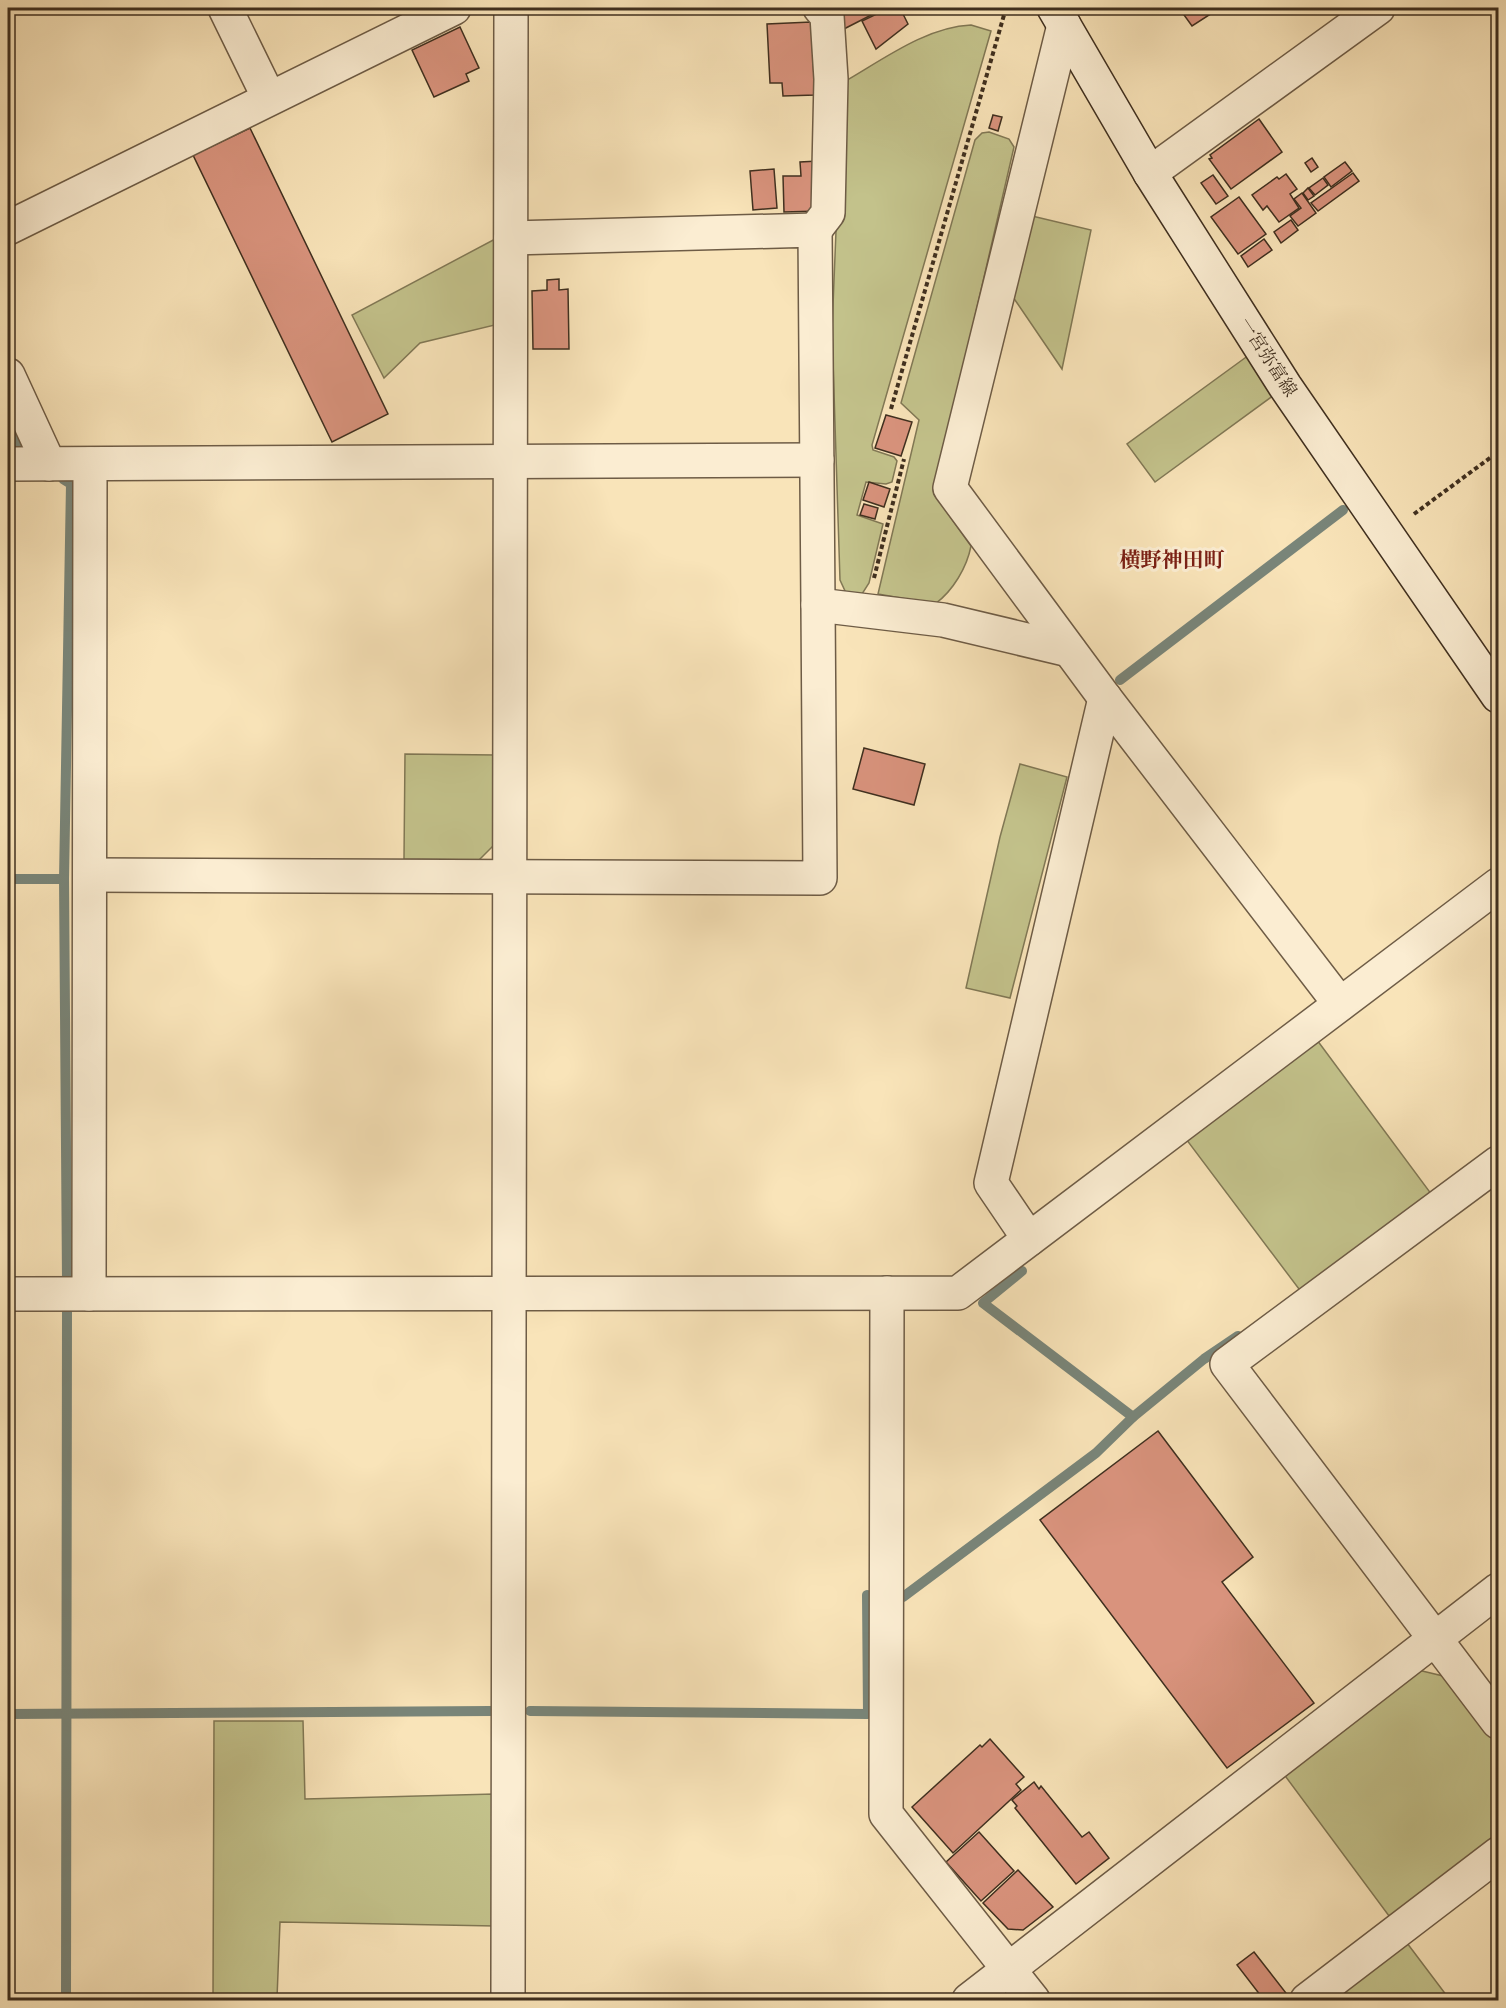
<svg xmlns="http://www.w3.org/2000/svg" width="1506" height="2008" font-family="'IM FELL French Canon','Noto Serif JP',serif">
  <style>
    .green { fill: #c3c28b; stroke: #817855; stroke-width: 1.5 }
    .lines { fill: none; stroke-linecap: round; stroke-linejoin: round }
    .stream { stroke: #798579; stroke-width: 10 }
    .building { fill: #d9937d; stroke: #3f2f1f; stroke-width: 1.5 }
    .street-casing { stroke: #6e5c46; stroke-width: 36 }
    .secondary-casing { stroke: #3f2f1f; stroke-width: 36 }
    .path { stroke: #3f2f1f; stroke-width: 4; stroke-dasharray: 4.5 3; stroke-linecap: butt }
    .street { stroke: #fbedd2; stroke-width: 33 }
    .secondary { stroke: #fbedd2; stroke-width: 33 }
    .labels { text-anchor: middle; stroke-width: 6; stroke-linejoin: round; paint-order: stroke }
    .street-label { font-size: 18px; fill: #3f2f1f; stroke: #fbedd2 }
    .quarter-label { font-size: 21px; font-weight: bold; fill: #7a1f14; stroke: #fbedd2 }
  </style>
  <rect width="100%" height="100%" fill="#f9e4b9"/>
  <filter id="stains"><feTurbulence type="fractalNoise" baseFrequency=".00333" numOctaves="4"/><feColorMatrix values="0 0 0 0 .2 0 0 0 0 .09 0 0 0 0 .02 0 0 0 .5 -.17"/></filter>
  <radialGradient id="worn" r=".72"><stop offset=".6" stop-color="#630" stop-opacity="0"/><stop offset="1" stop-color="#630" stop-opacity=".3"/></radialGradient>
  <g class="green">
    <path d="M971 25 991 31 872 445 873 450 894 457 897 461 892 482 886 484 866 482 857 515 883 524 869 583 862 594 846 593 840 580 832 330 842 83C881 61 925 27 971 25Z"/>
    <path d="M989 132 1009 139 1014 147 934 494 971 546C967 567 953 591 935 604L878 594 919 420 901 403 975 140 982 133Z"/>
    <polygon points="1032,216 1091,230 1062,369 1013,297"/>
    <polygon points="497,238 499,324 420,343 384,378 352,315"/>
    <polygon points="1249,355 1274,395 1155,482 1127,444"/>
    <polygon points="405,754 496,755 495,844 479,860 404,859"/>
    <polygon points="1020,764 1067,777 1010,998 966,988 1000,837"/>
    <polygon points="1317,1040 1432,1195 1302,1293 1186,1139"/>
    <polygon points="1418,1670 1443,1676 1498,1745 1498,1840 1392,1920 1283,1773"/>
    <polygon points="214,1721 303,1721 305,1799 494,1794 495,1926 280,1922 277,1998 213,1997"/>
    <polygon points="1407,1943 1450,2000 1333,2000"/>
  </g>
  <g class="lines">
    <g class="stream">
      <polyline points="8,423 19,447"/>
      <polyline points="63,479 71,484 64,879 67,1280"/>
      <polyline points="1120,680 1343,510"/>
      <polyline points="8,879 64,879"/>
      <polyline points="1022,1271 983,1303 1133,1417"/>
      <polyline points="903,1597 1096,1453 1133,1417 1204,1359 1238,1336"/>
      <polyline points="530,1711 868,1714 867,1595"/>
      <polyline points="8,1714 491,1711"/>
      <polyline points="66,2000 67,1312"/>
    </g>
  </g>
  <g class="building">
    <polygon points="835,8 885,8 838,32"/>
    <polygon points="889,8 900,8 908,24 876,49 862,21"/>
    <polygon points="1179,8 1220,8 1192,26"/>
    <polygon points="811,22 815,95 783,96 782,83 770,83 767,24"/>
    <polygon points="460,27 479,68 466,74 469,81 434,97 412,50"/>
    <polygon points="993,115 1002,117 998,131 989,128"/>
    <polygon points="1259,119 1282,152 1231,189 1209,159 1212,158 1210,155"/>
    <polygon points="250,128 388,414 332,442 193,155"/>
    <polygon points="1312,158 1318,167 1311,172 1305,163"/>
    <polygon points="818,161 819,211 784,212 783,176 801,176 800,162"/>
    <polygon points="1345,162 1352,171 1331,187 1324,177"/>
    <polygon points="774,169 777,208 753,210 750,171"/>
    <polygon points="1353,173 1359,181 1318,211 1311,203"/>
    <polygon points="1286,174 1297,189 1290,194 1299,208 1279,222 1267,206 1263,210 1252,195 1277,177 1279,179"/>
    <polygon points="1213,175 1228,196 1216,204 1201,183"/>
    <polygon points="1323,178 1328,185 1315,195 1309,188"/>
    <polygon points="1308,188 1314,196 1308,200 1303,193"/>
    <polygon points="1302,193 1316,213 1298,226 1290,216 1301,208 1294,199"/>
    <polygon points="1239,197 1266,234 1238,254 1211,217"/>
    <polygon points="1291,220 1298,230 1281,243 1274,232"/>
    <polygon points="1264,239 1272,250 1248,267 1241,256"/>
    <polygon points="559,279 559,290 568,289 569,349 533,349 532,291 547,290 547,280"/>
    <polygon points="886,415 912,422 901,456 875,448"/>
    <polygon points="869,482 890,489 884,507 863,500"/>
    <polygon points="864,504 878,508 875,519 860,515"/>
    <polygon points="864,748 925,764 914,805 853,789"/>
    <polygon points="1158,1431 1253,1557 1222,1582 1314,1703 1227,1768 1040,1520"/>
    <polygon points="990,1739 1024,1777 1016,1784 1021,1790 953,1853 912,1807 980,1745 982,1747"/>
    <polygon points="1034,1782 1039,1789 1041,1786 1082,1837 1089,1832 1109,1858 1076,1884 1015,1808 1017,1806 1012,1800"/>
    <polygon points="979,1832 1014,1871 981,1901 946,1862"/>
    <polygon points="1018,1870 1053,1907 1023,1930 1008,1929 983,1903"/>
    <polygon points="1254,1952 1286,1993 1277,2000 1264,2000 1237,1965"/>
  </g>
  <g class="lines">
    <defs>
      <g id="street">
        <polyline points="225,8 269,98"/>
        <polyline points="1064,25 950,488 1105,698 1340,1004"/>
        <polyline points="1150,173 1378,8"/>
        <polyline points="8,228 454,8"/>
        <polyline points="815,230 828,213 831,79 827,16 820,8"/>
        <polyline points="511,238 815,230 818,605"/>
        <polyline points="8,375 49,464"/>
        <polyline points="8,464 817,460"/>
        <polyline points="90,875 820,878 818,605 943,620 1069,650"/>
        <polyline points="1498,1163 1227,1364 1498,1722"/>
        <polyline points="1029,1239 991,1183 1105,698"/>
        <polyline points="887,1293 886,1814 1033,2000"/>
        <polyline points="8,1294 958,1293 1498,885"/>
        <polyline points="89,1294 90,464"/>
        <polyline points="508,2000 511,8"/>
        <polyline points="969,2000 1498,1590"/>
        <polyline points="1307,2000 1498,1854"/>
      </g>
      <polyline id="secondary" points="1054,8 1150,173 1285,386 1498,696"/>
    </defs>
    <use href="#street" class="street-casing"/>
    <use href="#secondary" class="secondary-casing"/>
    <g class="path">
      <polyline points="891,409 1006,8"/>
      <polyline points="1414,514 1498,452"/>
      <polyline points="874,578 904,459"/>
    </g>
    <use href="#street" class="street"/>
    <use href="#secondary" class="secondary"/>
  </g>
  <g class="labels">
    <g class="street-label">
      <text transform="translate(1268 357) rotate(57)" y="6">一宮弥富線</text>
    </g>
    <g class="quarter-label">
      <text x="1172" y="567">横野神田町</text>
    </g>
  </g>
  <rect width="1506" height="2008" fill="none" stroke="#f9e4b9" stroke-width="30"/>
  <rect x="9" y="9" width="1488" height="1990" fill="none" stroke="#3f2f1f" stroke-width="3"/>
  <rect x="15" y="15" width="1476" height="1978" fill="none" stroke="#3f2f1f" stroke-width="1.5"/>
  <rect width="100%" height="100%" filter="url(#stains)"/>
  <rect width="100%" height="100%" fill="url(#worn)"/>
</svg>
